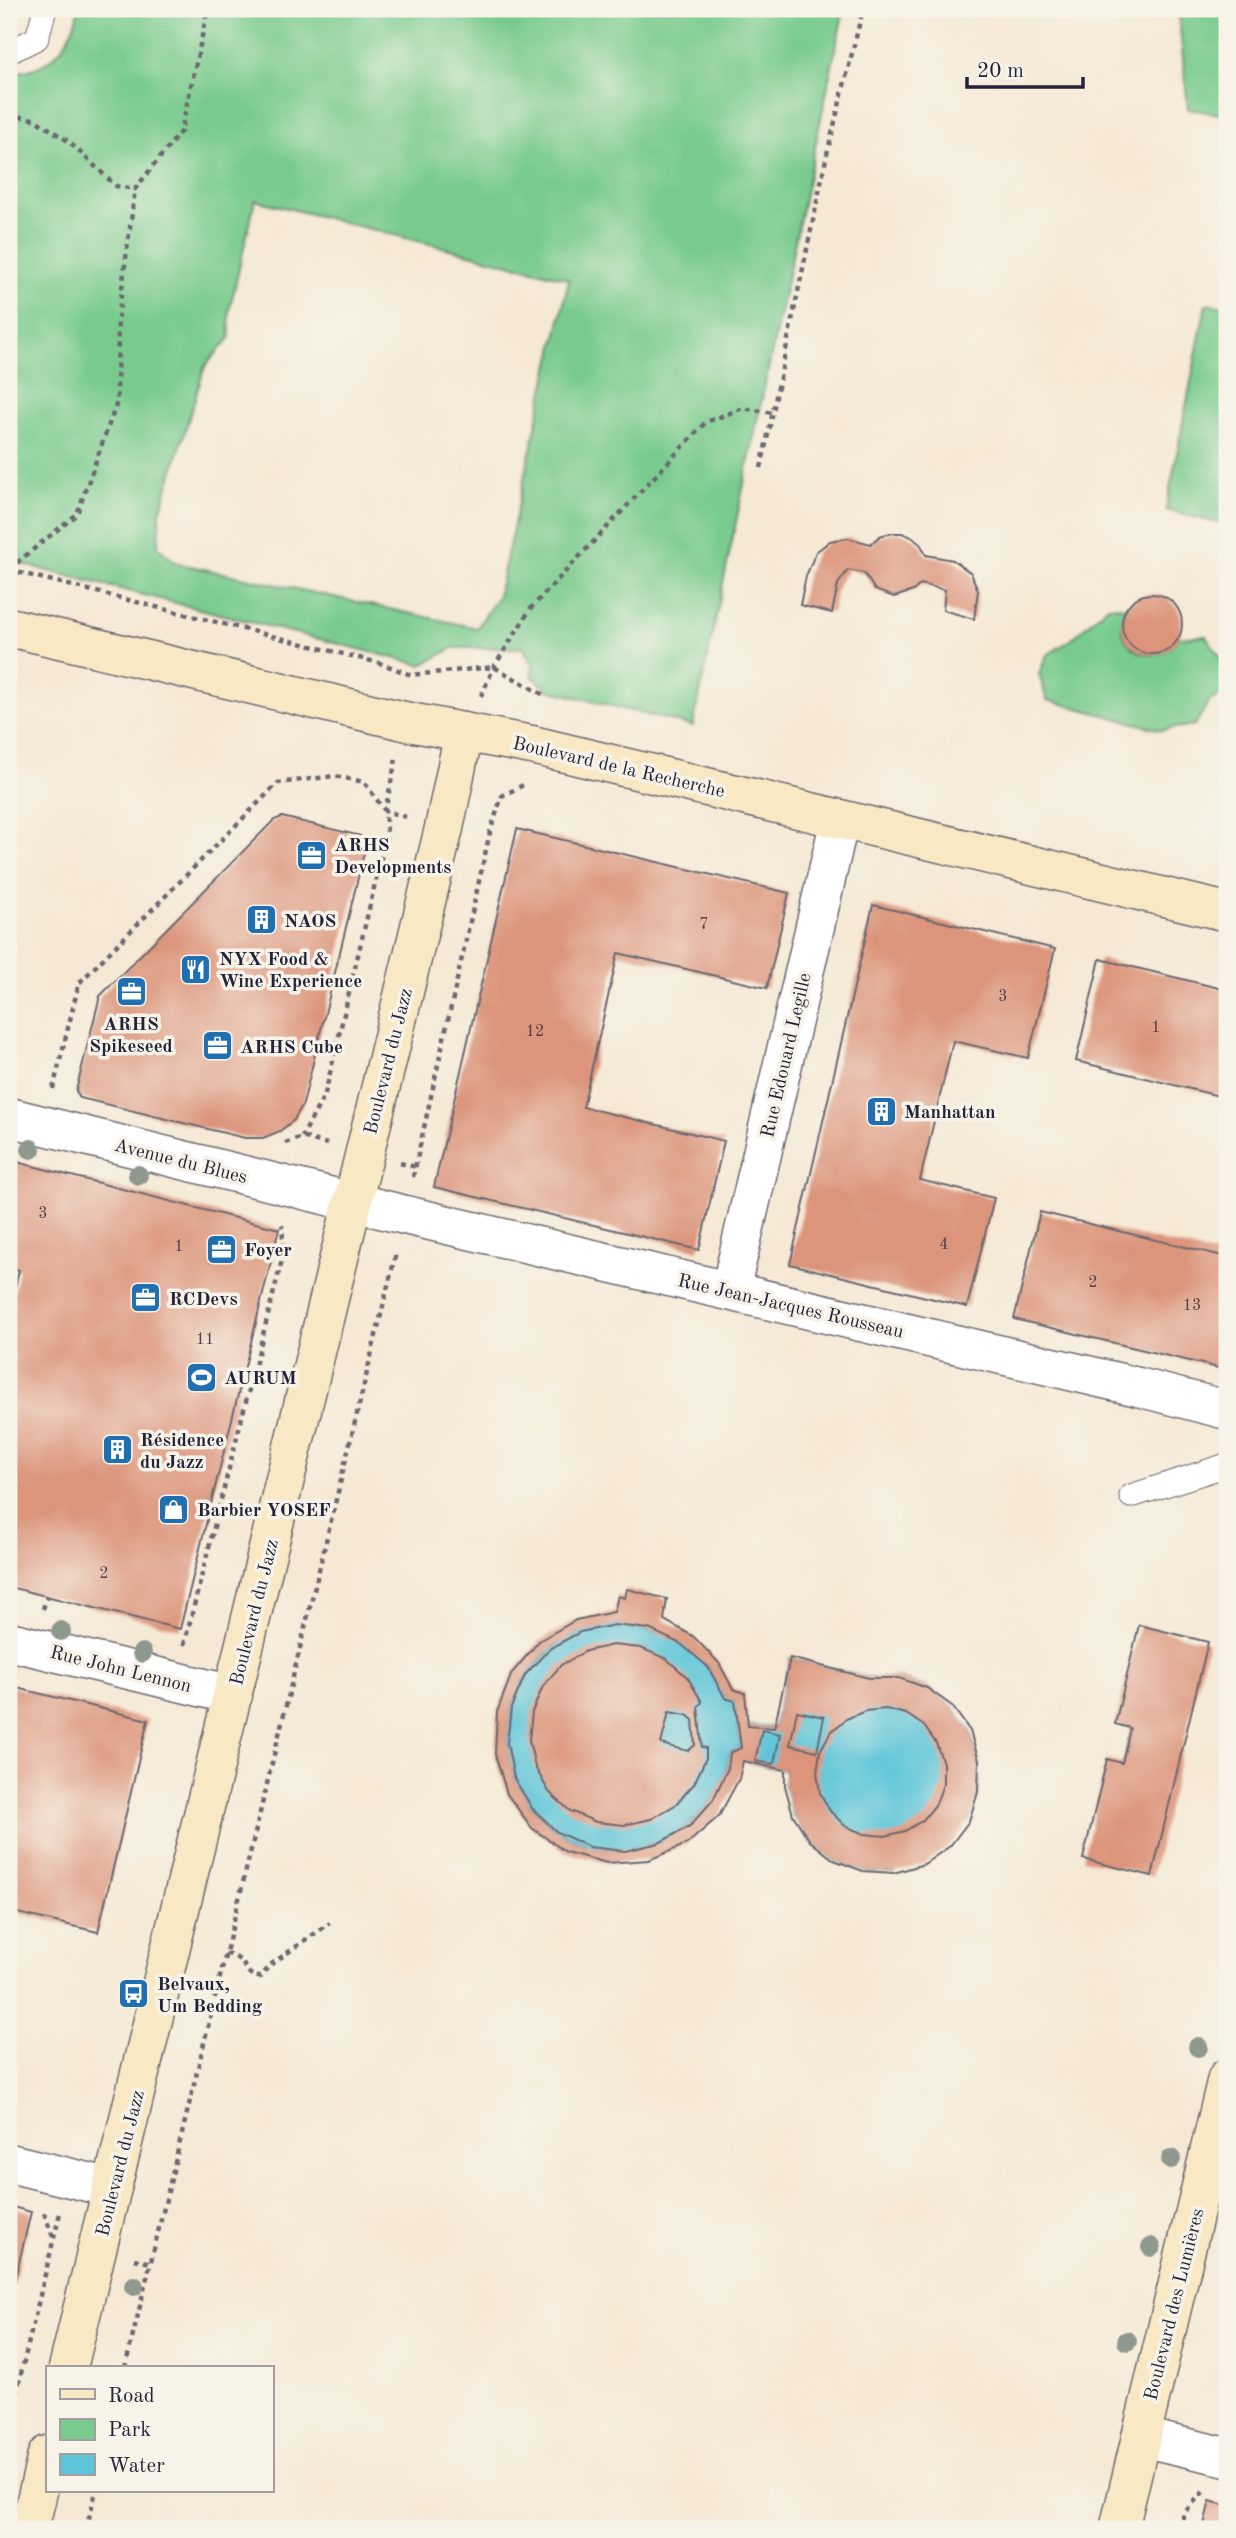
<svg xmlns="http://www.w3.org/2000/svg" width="1236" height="2538" font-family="'Old Standard TT',serif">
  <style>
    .green { fill: #78cb8d; stroke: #4d7664; stroke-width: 2; fill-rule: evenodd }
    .water { fill: #5cc5d8; stroke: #3f748a; stroke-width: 2 }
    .building { fill: #dc947a; fill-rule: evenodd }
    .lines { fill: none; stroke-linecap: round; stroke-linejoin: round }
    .lane-casing { stroke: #6c6871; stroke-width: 25 }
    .street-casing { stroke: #6c6871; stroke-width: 41 }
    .secondary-casing { stroke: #6c6871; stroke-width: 41 }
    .path { stroke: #6c6871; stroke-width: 4.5; stroke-dasharray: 5 5; stroke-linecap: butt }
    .lane { stroke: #fff; stroke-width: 23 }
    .street { stroke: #fff; stroke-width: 38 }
    .secondary { stroke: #f8e8c3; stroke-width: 38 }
    .tree { fill: #8f988e }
    .labels { text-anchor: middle; stroke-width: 7; stroke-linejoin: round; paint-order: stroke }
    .number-label { font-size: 16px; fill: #503e4b }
    .street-label { font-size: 19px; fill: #22223b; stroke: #f7f3e8 }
    .poi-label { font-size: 19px; font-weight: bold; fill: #22223b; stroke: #f7f3e8; text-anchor: start }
  </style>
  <rect width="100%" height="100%" fill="#f7f3e8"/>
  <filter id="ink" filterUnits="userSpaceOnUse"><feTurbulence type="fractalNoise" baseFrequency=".0143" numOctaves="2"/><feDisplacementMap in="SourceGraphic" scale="14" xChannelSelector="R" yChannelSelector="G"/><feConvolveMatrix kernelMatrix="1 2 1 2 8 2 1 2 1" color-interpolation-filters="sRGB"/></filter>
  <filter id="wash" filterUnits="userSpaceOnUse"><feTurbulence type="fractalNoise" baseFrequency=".00686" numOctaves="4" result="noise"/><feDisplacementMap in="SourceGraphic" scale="28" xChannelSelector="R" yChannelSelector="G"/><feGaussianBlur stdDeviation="1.57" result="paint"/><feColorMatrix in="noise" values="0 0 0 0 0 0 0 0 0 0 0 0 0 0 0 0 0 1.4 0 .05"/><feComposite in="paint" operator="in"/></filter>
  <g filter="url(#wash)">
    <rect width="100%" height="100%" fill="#f5e9d5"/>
    <g class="green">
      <path d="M79 9H844L693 726 548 690 532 676 533 665 523 648H453L422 665 9 561V72C50 73 70 45 79 9ZM255 200 569 279 498 596 477 628 176 563 158 547 160 512 205 366 230 338 229 312Z"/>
      <polygon points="1178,9 1227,9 1227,115 1188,109"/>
      <polygon points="1206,304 1227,307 1227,522 1213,522 1166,510"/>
      <path d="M1108 606 1127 607C1106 646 1156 674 1179 637L1206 636 1224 663V694L1209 701 1195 725 1161 730 1047 700 1039 674 1047 655 1071 640Z"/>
    </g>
    <g class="water">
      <path d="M615 1625C651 1629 685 1637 708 1668 715 1677 719 1688 725 1698L735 1701 741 1748 730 1753C726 1787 704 1817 675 1834 652 1847 630 1851 604 1848 580 1845 560 1835 543 1818 482 1762 504 1666 578 1633 589 1628 603 1627 615 1625Z"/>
      <polygon points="790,1658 869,1678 899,1678 927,1688 952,1706 970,1731 979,1761 978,1792 969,1821 894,1873 863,1871 834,1860 810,1841 793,1815 785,1786 785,1770 743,1761 751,1753 748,1726 774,1727"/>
    </g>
    <g id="blocks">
      <g class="building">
        <polygon points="890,533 902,533 912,537 921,545 926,555 953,560 971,573 978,591 974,619 943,610 945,590 921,584 913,591 894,597 875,590 864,573 848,570 838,584 832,613 800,605 806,576 816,552 830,541 848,538 871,544 880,536"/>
        <circle cx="1152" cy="624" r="30"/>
        <polygon points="282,817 361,836 366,845 303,1104 294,1120 280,1131 263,1138 245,1138 80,1098 76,1091 100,996 274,820"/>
        <polygon points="517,829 789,893 767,988 618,953 583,1107 724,1141 699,1250 434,1187"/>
        <polygon points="873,905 1055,949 1028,1058 953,1041 920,1180 994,1198 967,1307 790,1264"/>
        <polygon points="1100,959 1227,990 1227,1098 1076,1061"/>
        <polygon points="9,1160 279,1229 180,1629 9,1587 9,1313 19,1270 9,1267"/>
        <polygon points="1040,1212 1227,1257 1227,1370 1014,1319"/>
        <path d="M627 1589 667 1599 664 1620 693 1636 719 1663 733 1689 745 1693 748 1726 774 1728 790 1658 869 1678H899L927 1688 952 1706 970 1731 979 1761 978 1792 969 1821 950 1846 924 1864 894 1873 863 1871 834 1860 810 1841 793 1815 785 1786V1770L743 1761 739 1779 719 1816 687 1844 649 1860 607 1863 566 1852 532 1828 507 1794 495 1754 497 1712 512 1673 539 1641 576 1620 614 1612 618 1596 625 1598ZM615 1625 649 1629 681 1644 708 1667 725 1698 735 1701 741 1748 730 1753 728 1768 713 1800 690 1826 659 1843 625 1851 589 1847 557 1832 532 1808 514 1778 507 1743 511 1708 525 1675 549 1649 580 1632ZM886 1709 906 1714 924 1726 936 1743 943 1763V1784L936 1804 923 1820 905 1831 885 1836 864 1834 845 1826 830 1811 820 1793 817 1772 820 1751 830 1733 846 1719 865 1711ZM797 1711 824 1717 817 1751 790 1745ZM762 1730 780 1734 774 1764 755 1761Z"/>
        <polygon points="1139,1625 1208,1642 1152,1876 1083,1859 1107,1759 1122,1763 1130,1728 1115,1724"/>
        <path d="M613 1645 641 1648 667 1659 688 1678 702 1702 698 1707 702 1747 706 1748V1758L694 1784 675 1805 651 1819 624 1825 596 1822 570 1811 549 1792 535 1767 529 1740 532 1712 543 1686 561 1665 586 1651ZM669 1712 687 1715 693 1720 695 1745 688 1751 661 1744Z"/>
        <polygon points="9,1686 148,1720 98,1932 9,1911"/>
        <polygon points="9,2206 31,2212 10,2301 9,2301"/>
        <polygon points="1210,2501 1227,2506 1227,2529 1203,2529"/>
      </g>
    </g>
  </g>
  <g filter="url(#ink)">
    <use href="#blocks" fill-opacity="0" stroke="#6c6871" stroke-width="2"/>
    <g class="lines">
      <defs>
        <g id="lane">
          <polyline points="9,52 37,38 45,9"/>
          <polyline points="1131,1496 1227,1465"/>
        </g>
        <g id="street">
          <polyline points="9,1117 405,1215 1138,1387 1227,1410"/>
          <polyline points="730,1291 840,819"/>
          <polyline points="9,1641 233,1695"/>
          <polyline points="9,2163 112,2188"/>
          <polyline points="1141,2437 1227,2457"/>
        </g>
        <g id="secondary">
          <polyline points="9,627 404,721 532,745 1227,912"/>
          <polyline points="68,2368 444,828 464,732"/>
          <polyline points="29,2529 47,2455"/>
          <polyline points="1119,2529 1227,2078"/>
        </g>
      </defs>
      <use href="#lane" class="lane-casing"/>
      <use href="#street" class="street-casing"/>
      <use href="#secondary" class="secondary-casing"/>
      <g class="path">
        <polyline points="9,115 34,119 68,141 116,186 135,189 181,131 208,9"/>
        <polyline points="761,468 827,154 863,9"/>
        <polyline points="9,569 77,514 117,402 118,319 135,189"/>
        <polyline points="9,570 383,664 411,675 494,667 544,695"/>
        <polyline points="481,696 494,667 531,608 706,422 743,408 773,413"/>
        <polyline points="396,759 385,811 406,817"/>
        <polyline points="53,1089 79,983 278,783 335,776 364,782 385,811 387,833 325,1094 302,1137"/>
        <polyline points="285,1143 302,1137 327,1144"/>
        <polyline points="400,1163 416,1167"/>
        <polyline points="413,1177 490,832 502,796 523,785"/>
        <polyline points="43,1609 47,1596"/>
        <polyline points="184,1645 284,1252 282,1225"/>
        <path d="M226 1953C230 1955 235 1956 238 1959 248 1966 245 1977 261 1977L270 1965 330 1923"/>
        <polyline points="44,2213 53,2237"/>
        <polyline points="134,2259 151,2263"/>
        <polyline points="125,2368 396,1253"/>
        <polyline points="9,2423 60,2213"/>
        <polyline points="86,2529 96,2491"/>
        <polyline points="1180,2529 1184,2513 1204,2491"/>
      </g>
      <use href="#lane" class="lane"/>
      <use href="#street" class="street"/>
      <use href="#secondary" class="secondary"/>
    </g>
    <g class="tree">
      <circle cx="31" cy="1149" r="10"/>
      <circle cx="138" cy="1175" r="10"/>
      <circle cx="61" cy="1631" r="10"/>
      <circle cx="142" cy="1653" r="10"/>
      <circle cx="1198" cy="2047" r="10"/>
      <circle cx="1171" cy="2159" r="10"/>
      <circle cx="1151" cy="2247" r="10"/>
      <circle cx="134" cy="2286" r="10"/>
      <circle cx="1127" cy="2341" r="10"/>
    </g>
  </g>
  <defs>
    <symbol id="office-square" viewBox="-11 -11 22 22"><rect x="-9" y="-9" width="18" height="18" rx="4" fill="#1f6fb2" stroke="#f7f3e8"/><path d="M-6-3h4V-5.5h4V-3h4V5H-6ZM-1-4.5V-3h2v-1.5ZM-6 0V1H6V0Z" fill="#fff"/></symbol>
    <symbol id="building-square" viewBox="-11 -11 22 22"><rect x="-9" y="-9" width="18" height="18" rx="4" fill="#1f6fb2" stroke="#f7f3e8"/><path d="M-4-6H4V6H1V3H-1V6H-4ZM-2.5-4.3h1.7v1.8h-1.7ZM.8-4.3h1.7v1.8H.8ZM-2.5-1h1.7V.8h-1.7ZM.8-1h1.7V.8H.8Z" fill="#fff"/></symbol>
    <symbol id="restaurant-square" viewBox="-11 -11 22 22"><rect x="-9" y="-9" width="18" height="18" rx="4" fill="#1f6fb2" stroke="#f7f3e8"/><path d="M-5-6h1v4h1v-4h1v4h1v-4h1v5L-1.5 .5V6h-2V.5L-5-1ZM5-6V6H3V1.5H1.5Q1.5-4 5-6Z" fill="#fff"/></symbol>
    <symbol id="stadium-square" viewBox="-11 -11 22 22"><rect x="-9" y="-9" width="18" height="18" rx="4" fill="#1f6fb2" stroke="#f7f3e8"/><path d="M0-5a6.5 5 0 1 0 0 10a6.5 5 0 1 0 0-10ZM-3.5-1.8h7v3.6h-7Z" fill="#fff"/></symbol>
    <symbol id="shop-square" viewBox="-11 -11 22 22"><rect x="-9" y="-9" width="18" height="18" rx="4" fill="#1f6fb2" stroke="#f7f3e8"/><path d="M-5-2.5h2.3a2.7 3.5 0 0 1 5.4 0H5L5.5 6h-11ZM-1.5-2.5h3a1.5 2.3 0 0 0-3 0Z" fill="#fff"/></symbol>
    <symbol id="bus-square" viewBox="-11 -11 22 22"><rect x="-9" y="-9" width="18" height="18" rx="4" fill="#1f6fb2" stroke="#f7f3e8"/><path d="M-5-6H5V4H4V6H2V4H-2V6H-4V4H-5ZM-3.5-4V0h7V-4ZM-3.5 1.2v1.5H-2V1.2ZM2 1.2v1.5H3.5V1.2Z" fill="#fff"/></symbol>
  </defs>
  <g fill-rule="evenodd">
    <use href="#office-square" x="294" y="838" width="35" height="35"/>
    <use href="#building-square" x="244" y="902" width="35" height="35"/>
    <use href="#restaurant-square" x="178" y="952" width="35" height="35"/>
    <use href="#office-square" x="114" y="974" width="35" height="35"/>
    <use href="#office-square" x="200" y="1028" width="35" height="35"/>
    <use href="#building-square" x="864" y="1094" width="35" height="35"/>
    <use href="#office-square" x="204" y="1232" width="35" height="35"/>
    <use href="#office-square" x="128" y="1280" width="35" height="35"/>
    <use href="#stadium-square" x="184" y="1360" width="35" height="35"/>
    <use href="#building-square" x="100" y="1432" width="35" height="35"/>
    <use href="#shop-square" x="156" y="1492" width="35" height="35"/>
    <use href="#bus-square" x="116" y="1976" width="35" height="35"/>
  </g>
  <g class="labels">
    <g class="number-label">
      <text x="704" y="929">7</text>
      <text x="1003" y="1001">3</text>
      <text x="1156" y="1032">1</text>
      <text x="535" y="1036">12</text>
      <text x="43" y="1218">3</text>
      <text x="944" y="1249">4</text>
      <text x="179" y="1251">1</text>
      <text x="1093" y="1287">2</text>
      <text x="1192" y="1310">13</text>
      <text x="205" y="1344">11</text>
      <text x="104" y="1578">2</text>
    </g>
    <g class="street-label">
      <text transform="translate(619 766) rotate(13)" y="7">Boulevard de la Recherche</text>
      <text transform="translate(785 1055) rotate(-77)" y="7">Rue Edouard Legille</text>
      <text transform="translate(387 1061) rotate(-76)" y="7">Boulevard du Jazz</text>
      <text transform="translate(181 1160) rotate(14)" y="7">Avenue du Blues</text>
      <text transform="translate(791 1305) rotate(13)" y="7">Rue Jean-Jacques Rousseau</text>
      <text transform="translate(253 1612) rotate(-76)" y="7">Boulevard du Jazz</text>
      <text transform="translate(121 1668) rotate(14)" y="7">Rue John Lennon</text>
      <text transform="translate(119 2163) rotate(-76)" y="7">Boulevard du Jazz</text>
      <text transform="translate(1173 2304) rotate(-76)" y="7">Boulevard des Lumières</text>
    </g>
    <g class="poi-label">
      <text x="334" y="851">ARHS<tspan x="334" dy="22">Developments</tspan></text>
      <text x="284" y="927">NAOS</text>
      <text x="219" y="965">NYX Food &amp;<tspan x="219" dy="22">Wine Experience</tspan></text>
      <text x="131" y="1030" text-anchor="middle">ARHS<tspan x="131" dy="22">Spikeseed</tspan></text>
      <text x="240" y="1053">ARHS Cube</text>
      <text x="904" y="1118">Manhattan</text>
      <text x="244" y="1256">Foyer</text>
      <text x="169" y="1305">RCDevs</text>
      <text x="224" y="1384">AURUM</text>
      <text x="140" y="1446">Résidence<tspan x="140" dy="22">du Jazz</tspan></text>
      <text x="197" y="1516">Barbier YOSEF</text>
      <text x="157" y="1990">Belvaux,<tspan x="157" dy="22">Um Bedding</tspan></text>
    </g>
  </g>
  <rect width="1236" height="2538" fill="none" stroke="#f7f3e8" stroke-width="35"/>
  <rect x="46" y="2366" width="228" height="126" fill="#f7f3e8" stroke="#a29fa3" stroke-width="2"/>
  <rect x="60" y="2389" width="35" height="10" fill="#f8e8c3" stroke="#a29fa3" stroke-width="2"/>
  <text x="108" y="2402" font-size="21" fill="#22223b">Road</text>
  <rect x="60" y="2419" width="35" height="21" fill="#78cb8d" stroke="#a29fa3" stroke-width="2"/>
  <text x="108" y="2436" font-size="21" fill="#22223b">Park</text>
  <rect x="60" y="2454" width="35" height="21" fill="#5cc5d8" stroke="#a29fa3" stroke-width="2"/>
  <text x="108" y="2472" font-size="21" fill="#22223b">Water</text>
  <path d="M967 77v10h116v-10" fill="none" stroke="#22223b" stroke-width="3.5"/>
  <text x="977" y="77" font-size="21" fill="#22223b" stroke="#f7f3e8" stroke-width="5" paint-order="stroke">20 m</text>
</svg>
